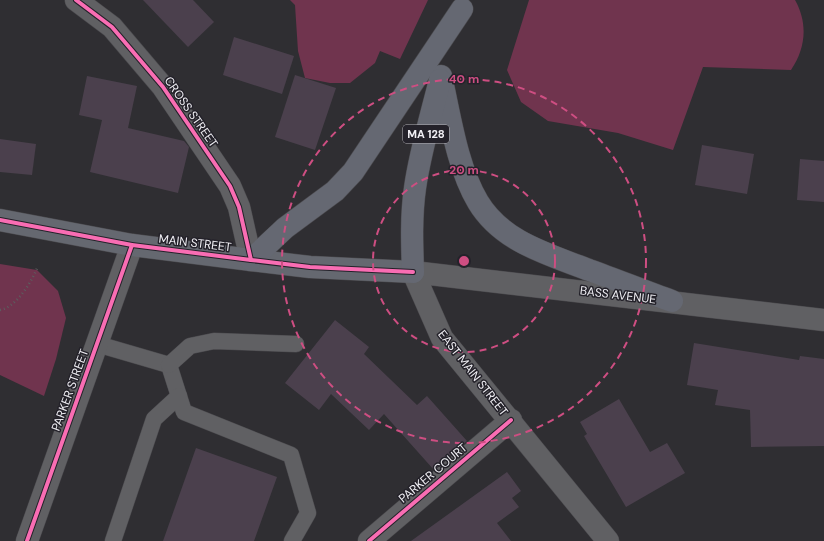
<svg xmlns="http://www.w3.org/2000/svg" width="824" height="541" font-family="'DM Sans',sans-serif">
  <style>
    .green { fill: #70344e }
    .building { fill: #4b404d }
    .lines { fill: none; stroke-linecap: round; stroke-linejoin: round }
    .service-casing { stroke: #4b4a4e; stroke-width: 17 }
    .minor-casing { stroke: #4b4a4e; stroke-width: 23 }
    .secondary-casing { stroke: #4b4a4e; stroke-width: 23 }
    .primary-casing { stroke: #4b4a4e; stroke-width: 23 }
    .trunk-casing { stroke: #4b4a4e; stroke-width: 23 }
    .path { stroke: #5d5d5f; stroke-width: 2.5; stroke-dasharray: 1 3; stroke-linecap: butt }
    .service { stroke: #606063; stroke-width: 16 }
    .minor { stroke: #606063; stroke-width: 22 }
    .secondary { stroke: #606063; stroke-width: 22 }
    .primary { stroke: #656870; stroke-width: 22 }
    .trunk { stroke: #656872; stroke-width: 22 }
    .cycleway-casing { stroke: #24222a; stroke-width: 6 }
    .cycleway { stroke: #f96db3; stroke-width: 4 }
    .ring { fill: none; stroke: #ce4e82; stroke-width: 2; stroke-dasharray: 7 5 }
    .labels { text-anchor: middle; stroke-width: 3; stroke-linejoin: round; paint-order: stroke }
    .shield { fill: #24222a; stroke: #b4b2b8; stroke-width: 1 }
    .shield-label { font-size: 11px; font-weight: bold; fill: #f1f0f5 }
    .street-label { font-size: 12px; fill: #f1f0f5; stroke: #24222a }
    .centre { fill: #ce4e82; stroke: #24222a; stroke-width: 2 }
    .ring-label { font-size: 12px; text-anchor: middle; font-weight: bold; fill: #ce4e82; stroke: #24222a; stroke-width: 3; stroke-linejoin: round; paint-order: stroke }
  </style>
  <rect width="100%" height="100%" fill="#2f2e32"/>
  <g class="green">
    <polygon points="290,0 428,0 400,59 380,51 375,63 350,83 330,83 305,78 298,51 295,5"/>
    <path d="M529 0H795C808 23 806 48 791 70L703 67 673 150 618 133 548 121 521 102 507 70Z"/>
    <polygon points="0,264 37,270 58,291 66,318 56,359 44,396 0,375"/>
  </g>
  <g class="building">
    <polygon points="143,0 193,0 214,22 188,47"/>
    <polygon points="234,37 294,56 282,94 223,75"/>
    <polygon points="295,75 336,88 315,150 275,137"/>
    <polygon points="87,76 137,86 128,128 184,141 189,147 178,193 90,172 102,120 79,115"/>
    <polygon points="0,139 36,144 32,175 0,172"/>
    <polygon points="702,145 754,154 747,194 695,185"/>
    <polygon points="800,159 824,161 824,202 797,200"/>
    <polygon points="335,320 369,347 364,354 417,405 427,396 467,441 434,470 384,414 369,430 331,394 319,410 285,383"/>
    <polygon points="694,343 799,360 800,356 824,359 824,446 751,447 750,410 715,405 718,390 687,385"/>
    <polygon points="619,399 650,452 667,443 685,473 626,507 584,436 587,434 580,422"/>
    <polygon points="196,448 277,477 254,541 163,541"/>
    <polygon points="507,472 521,491 512,498 519,507 497,523 511,541 411,541"/>
  </g>
  <g class="lines">
    <defs>
      <g id="service">
        <polyline points="97,344 169,365"/>
        <polyline points="169,365 184,412 291,455 308,513 292,541"/>
        <polyline points="169,365 190,346 214,341 296,344"/>
        <polyline points="113,541 154,419 179,396"/>
      </g>
      <g id="minor">
        <polyline points="76,0 112,27 163,87 230,186 239,207 251,260"/>
        <polyline points="27,541 132,245"/>
        <polyline points="369,541 511,420"/>
      </g>
      <polyline id="secondary" points="608,541 442,338 413,272 824,320"/>
      <polyline id="primary" points="0,220 132,245 251,260 310,267 413,272"/>
      <g id="trunk">
        <path d="M441 76C450 116 457 167 478 202 502 242 548 254 589 270 617 280 644 291 672 301"/>
        <polyline points="251,260 285,228 335,191 353,172 462,9"/>
        <path d="M413 272C412 244 411 216 415 188 420 152 431 116 440 80"/>
      </g>
    </defs>
    <use href="#service" class="service-casing"/>
    <use href="#minor" class="minor-casing"/>
    <use href="#secondary" class="secondary-casing"/>
    <use href="#primary" class="primary-casing"/>
    <use href="#trunk" class="trunk-casing"/>
    <path class="path" d="M0 310C17 307 32 281 38 266"/>
    <use href="#service" class="service"/>
    <use href="#minor" class="minor"/>
    <use href="#secondary" class="secondary"/>
    <use href="#primary" class="primary"/>
    <use href="#trunk" class="trunk"/>
    <defs>
      <g id="cycleway">
        <polyline points="76,0 112,27 163,87 230,186 239,207 251,260"/>
        <polyline points="0,220 132,245 251,260 310,267 413,272"/>
        <polyline points="27,541 132,245"/>
        <polyline points="369,541 511,420"/>
      </g>
    </defs>
    <use href="#cycleway" class="cycleway-casing"/>
    <use href="#cycleway" class="cycleway"/>
  </g>
  <g class="ring">
    <circle cx="464" cy="261" r="91"/>
    <circle cx="464" cy="261" r="182"/>
  </g>
  <g class="labels">
    <rect class="shield" x="403" y="125" width="46" height="18" rx="3"/>
    <g class="shield-label">
      <text x="426" y="138">MA 128</text>
    </g>
    <g class="street-label">
      <text transform="translate(191 112) rotate(55)" y="4">CROSS STREET</text>
      <text transform="translate(195 243) rotate(7)" y="4">MAIN STREET</text>
      <text transform="translate(618 295) rotate(7)" y="4">BASS AVENUE</text>
      <text transform="translate(473 373) rotate(52)" y="4">EAST MAIN STREET</text>
      <text transform="translate(70 390) rotate(-70)" y="4">PARKER STREET</text>
      <text transform="translate(433 473) rotate(-40)" y="4">PARKER COURT</text>
    </g>
  </g>
  <circle cx="464" cy="261" r="6" class="centre"/>
  <g class="ring-label">
    <text x="464" y="83">40 m</text>
    <text x="464" y="174">20 m</text>
  </g>
</svg>
